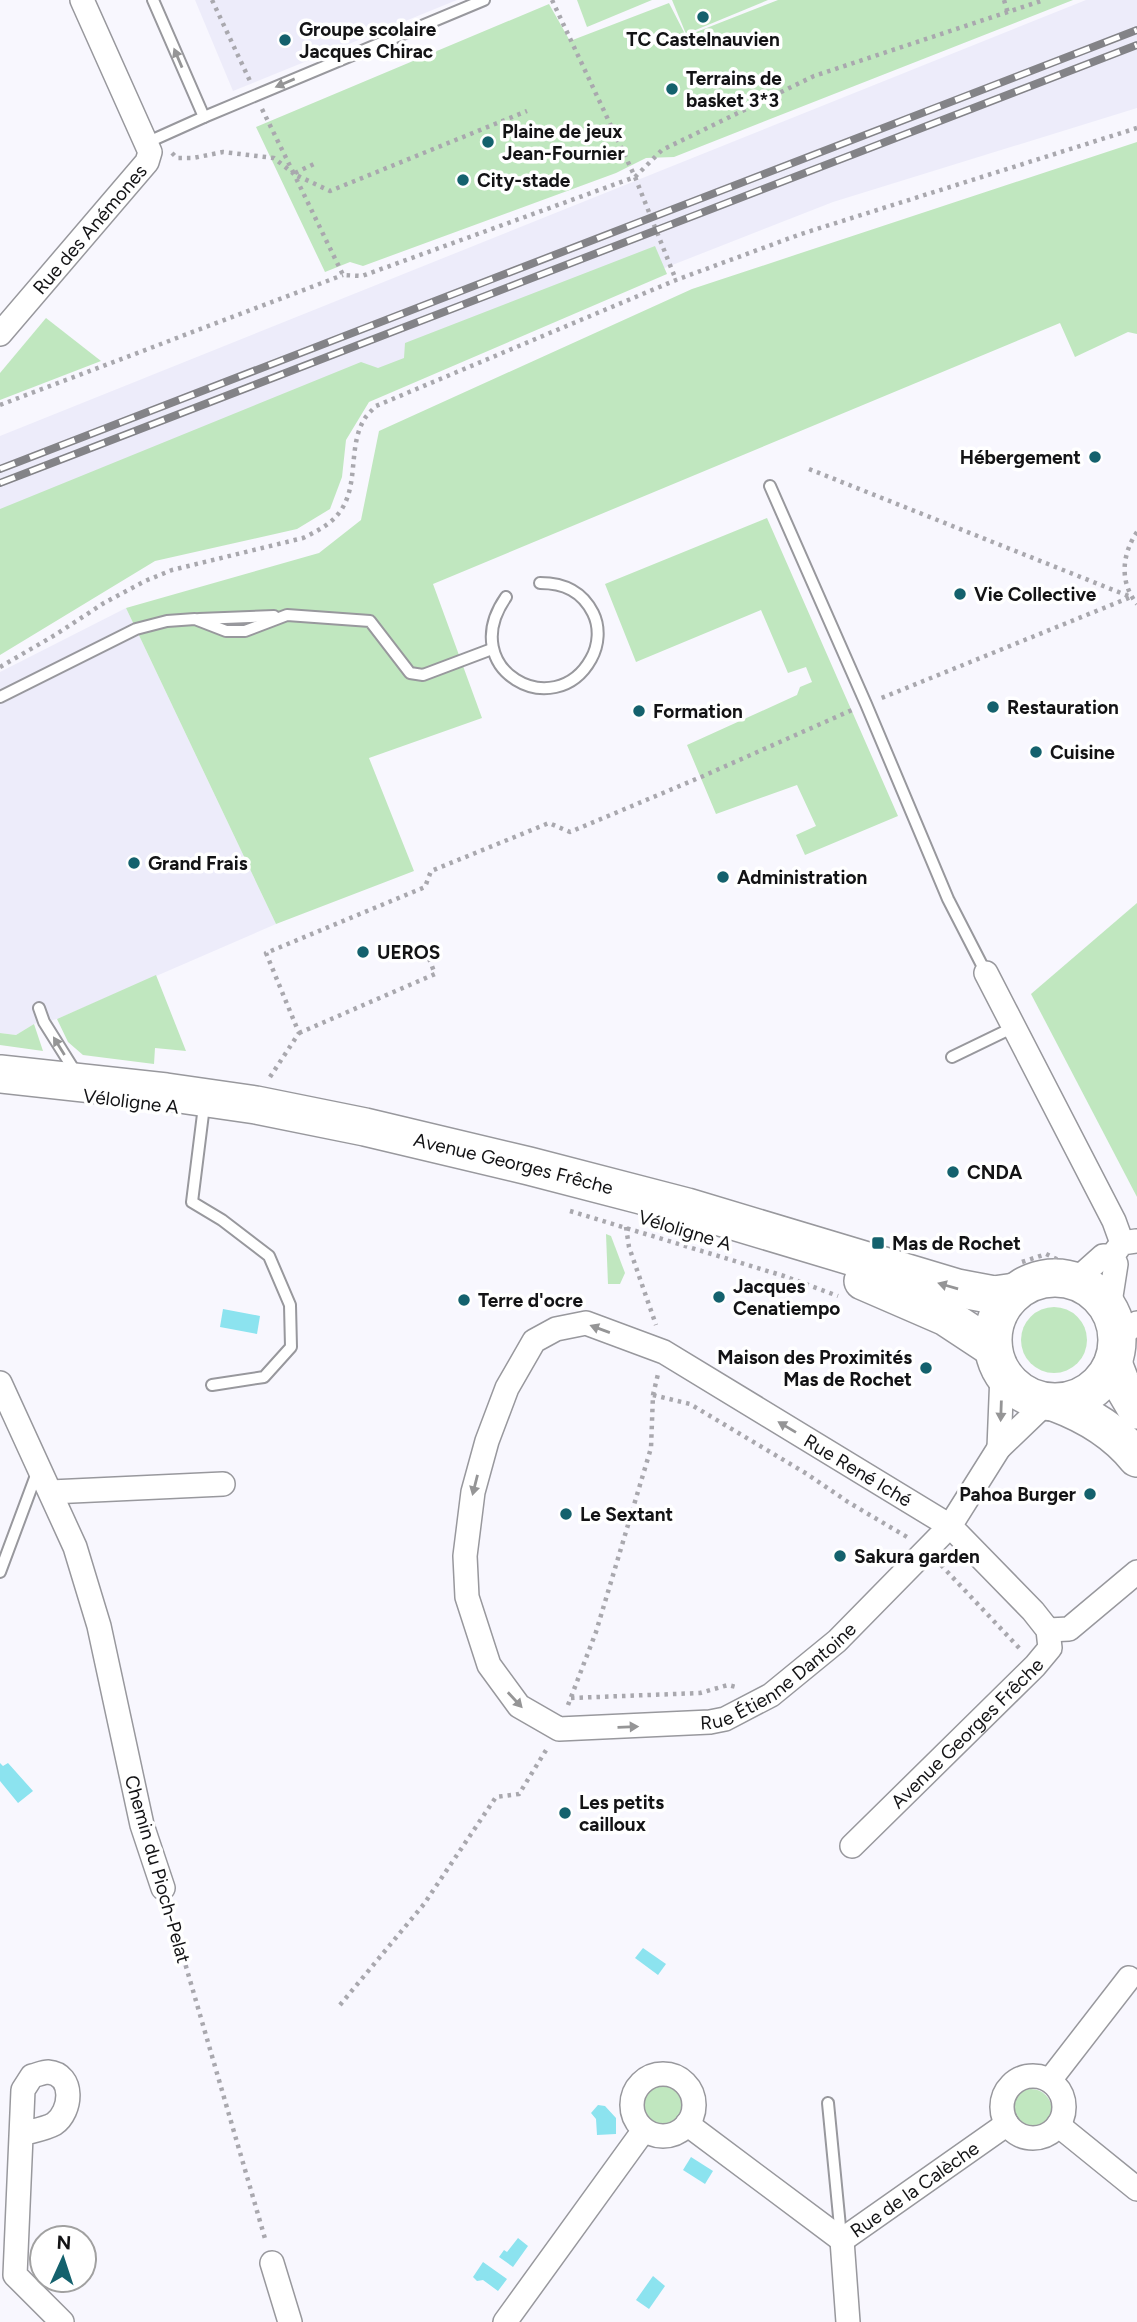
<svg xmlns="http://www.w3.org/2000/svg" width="1137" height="2322" font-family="Figtree,sans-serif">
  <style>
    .built { fill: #edecfa }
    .green { fill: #c0e7bf }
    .water { fill: #8ce3ef }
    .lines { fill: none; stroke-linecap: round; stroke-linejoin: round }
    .lane-casing { stroke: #98989d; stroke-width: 14 }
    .street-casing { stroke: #98989d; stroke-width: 26 }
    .primary-casing { stroke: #98989d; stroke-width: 40 }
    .path { stroke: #a9a8ae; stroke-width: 4.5; stroke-dasharray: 3.5 5; stroke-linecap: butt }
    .lane { stroke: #fff; stroke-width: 10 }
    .street { stroke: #fff; stroke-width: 23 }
    .primary { stroke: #fff; stroke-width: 37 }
    .rail-casing { stroke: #838387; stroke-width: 8 }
    .rail { stroke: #fff; stroke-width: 5; stroke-dasharray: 16; stroke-linecap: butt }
    .oneway { fill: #959596 }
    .poi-dot { fill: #14616d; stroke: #fff; stroke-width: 2.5 }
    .labels { text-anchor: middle; stroke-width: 7; stroke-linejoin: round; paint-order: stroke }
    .poi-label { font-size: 19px; font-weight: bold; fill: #131315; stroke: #fff; text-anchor: start }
    .street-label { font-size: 19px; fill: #131315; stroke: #fff }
  </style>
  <rect width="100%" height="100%" fill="#f8f7fe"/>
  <g class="built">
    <polygon points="195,0 457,0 233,91"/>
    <polygon points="1086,0 1137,0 1137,108 833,202 356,389 0,515 0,436"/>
    <polygon points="126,608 276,924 57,1019 34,1024 16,1035 0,1033 0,672"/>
  </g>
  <g class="green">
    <polygon points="577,0 652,0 587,27"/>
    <polygon points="672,0 768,0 686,34"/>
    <polygon points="778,0 1073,0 674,157 646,158 616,173 363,266 350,262 325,272 256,127 549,4 570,41 669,3 686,36"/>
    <polygon points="1137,142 1137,334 1128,332 1075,357 1060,323 433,584 482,718 369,758 414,871 276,924 126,608 319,553 361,520 379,431 692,289"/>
    <polygon points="655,246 667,274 369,402 346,440 342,477 330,509 297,529 155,561 0,655 0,509 361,362 378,368 404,358 405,343"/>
    <polygon points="46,318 101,361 0,400 0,373"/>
    <polygon points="767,518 898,816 805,855 796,835 816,826 797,785 716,814 687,745 797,695 800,687 812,682 806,667 788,673 761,610 636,662 605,584"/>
    <polygon points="1137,903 1137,1197 1031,994"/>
    <polygon points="156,975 186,1051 155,1048 154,1064 83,1055 68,1042 57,1019"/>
    <polygon points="34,1024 43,1051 0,1045 0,1033 16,1035"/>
    <polygon points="606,1234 611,1236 625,1273 620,1284 608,1284"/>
    <circle cx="1054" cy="1340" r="33"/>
    <circle cx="661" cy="2106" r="21"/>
    <circle cx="1031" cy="2110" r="21"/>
  </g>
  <g class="water">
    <polygon points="223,1309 260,1316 257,1334 220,1327"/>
    <polygon points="0,1763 3,1766 8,1763 33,1791 18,1803 0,1781"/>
    <polygon points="643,1948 666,1964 658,1975 635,1958"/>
    <polygon points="598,2105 605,2106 616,2118 616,2134 597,2135 596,2119 591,2113"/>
    <polygon points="691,2157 713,2171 705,2184 683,2170"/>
    <polygon points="518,2238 528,2246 513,2267 499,2257 504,2250 507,2252"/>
    <polygon points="483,2262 507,2279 498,2291 483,2280 477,2281 473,2277"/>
    <polygon points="653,2276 665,2286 649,2309 636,2300"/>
  </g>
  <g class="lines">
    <defs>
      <g id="lane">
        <polyline points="153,0 204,117"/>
        <polyline points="146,143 204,117 484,0"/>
        <polyline points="770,486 866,704 948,899 986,973"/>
        <path d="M506 597C455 670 555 724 591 659 599 645 600 627 593 613 582 591 564 583 540 583"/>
        <polyline points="199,619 274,616"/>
        <polyline points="0,697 136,629 167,621 195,619 226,631 245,631 287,615 370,621 410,673 423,675 492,649"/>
        <polyline points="39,1008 44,1022 76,1073"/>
        <polyline points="952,1057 1014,1027"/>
        <polyline points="203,1114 192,1202 222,1220 269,1256 290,1305 291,1347 264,1377 212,1385"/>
        <polyline points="0,1572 38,1470"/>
        <polyline points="828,2103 841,2237"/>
      </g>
      <g id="street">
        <path id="s1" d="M0 334 147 162 150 152 82 0"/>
        <polyline points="986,973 1114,1221 1122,1243"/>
        <polyline points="1075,1281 1103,1256 1112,1256 1122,1243 1136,1241"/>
        <polyline points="1109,1309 1116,1264 1112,1256"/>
        <polyline points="1117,1338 1137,1323"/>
        <polyline points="0,1383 75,1547 99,1626 142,1825 163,1888"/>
        <polyline points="999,1448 1002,1374"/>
        <polyline points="51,1492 223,1484"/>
        <polyline points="1048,1630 1069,1629 1137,1572"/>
        <path id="s2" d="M852 1846 1035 1666 1050 1648 1048 1630 1033 1611 950 1526 664 1352 586 1323 556 1329 534 1341 507 1388 487 1441 473 1492 465 1556 467 1597 489 1665 519 1706 559 1729 710 1722 725 1719 771 1695 837 1641 950 1526 999 1448 1047 1402"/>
        <circle cx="663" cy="2105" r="31"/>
        <circle cx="1033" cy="2107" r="31"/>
        <polyline points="1050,2080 1129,1978"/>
        <path id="s3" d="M687 2124 842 2240 1007 2124"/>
        <polyline points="1058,2125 1137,2189"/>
        <path d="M22 2134C32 2131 45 2129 54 2124 72 2112 75 2074 48 2072 43 2072 37 2075 32 2076L23 2090 15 2275 62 2322"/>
        <polyline points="842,2240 848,2322"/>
        <polyline points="272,2263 290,2322"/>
        <polyline points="505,2322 644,2130"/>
      </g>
      <g id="primary">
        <path id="s4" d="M0 1074 166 1092 256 1105 365 1127 529 1166 687 1207 957 1288 994 1295 1015 1292"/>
        <circle cx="1055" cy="1340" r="62"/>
        <polyline points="863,1281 946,1317 993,1348"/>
        <polyline points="1113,1363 1120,1381 1137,1410"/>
        <path d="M1056 1403C1088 1415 1115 1431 1137 1458"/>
      </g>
    </defs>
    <use href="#lane" class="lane-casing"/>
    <use href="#street" class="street-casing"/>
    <use href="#primary" class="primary-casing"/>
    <g class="path">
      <polyline points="212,0 250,81"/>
      <polyline points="552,0 635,177 662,150 814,76 1044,0"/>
      <polyline points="1004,0 1008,13"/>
      <polyline points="262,109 294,174 330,191 527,111"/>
      <polyline points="172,153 177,158 193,158 223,152 274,158 294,174 343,275 362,276 635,177 676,280"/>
      <polyline points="295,173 318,162"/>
      <polyline points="0,405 343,275"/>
      <polyline points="809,469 1131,597 879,699"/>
      <path d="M1137 532C1122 554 1119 582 1137 604"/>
      <path d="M0 667 55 635 104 603 145 581 172 570 303 538C317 531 330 525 339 513 360 486 347 446 365 418 368 414 372 410 376 406L676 280 801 234 1137 128"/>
      <polyline points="299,1033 435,974 423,943"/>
      <polyline points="270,1077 299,1033 266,953 425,887 431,871 549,823 570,832 701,777 852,710"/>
      <polyline points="570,1211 784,1276 838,1296"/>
      <polyline points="626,1227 629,1247 656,1325"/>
      <polyline points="1022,1262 1046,1254 1063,1262"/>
      <polyline points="653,1395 690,1404 807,1474 848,1502 907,1537"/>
      <polyline points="941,1565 1021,1650"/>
      <polyline points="571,1698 700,1693 728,1685 736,1687"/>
      <polyline points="568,1705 596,1632 651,1448 653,1395 658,1374"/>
      <polyline points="169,1908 266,2242"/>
      <polyline points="340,2005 424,1904 496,1797 519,1794 548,1747"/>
    </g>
    <use href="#lane" class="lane"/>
    <use href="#street" class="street"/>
    <use href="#primary" class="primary"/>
    <defs>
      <g id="rail">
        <polyline points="0,469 1137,30"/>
        <polyline points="0,483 1137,45"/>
      </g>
    </defs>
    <use href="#rail" class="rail-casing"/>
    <use href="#rail" class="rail"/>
  </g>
  <defs><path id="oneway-solid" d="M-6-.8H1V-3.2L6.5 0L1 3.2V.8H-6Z" transform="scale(1.75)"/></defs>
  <g class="oneway">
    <use href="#oneway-solid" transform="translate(178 58) rotate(-113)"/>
    <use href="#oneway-solid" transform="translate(285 83) rotate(157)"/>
    <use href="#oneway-solid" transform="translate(59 1046) rotate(-122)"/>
    <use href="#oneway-solid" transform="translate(948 1286) rotate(-164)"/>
    <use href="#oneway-solid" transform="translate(600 1329) rotate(-160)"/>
    <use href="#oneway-solid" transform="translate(1001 1411) rotate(92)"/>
    <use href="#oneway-solid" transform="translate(787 1427) rotate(-149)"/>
    <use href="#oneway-solid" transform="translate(475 1485) rotate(104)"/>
    <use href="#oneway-solid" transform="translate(515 1700) rotate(47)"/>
    <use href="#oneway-solid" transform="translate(628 1727) rotate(-2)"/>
  </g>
  <g class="poi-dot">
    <circle cx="703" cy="17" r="7"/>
    <circle cx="285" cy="40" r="7"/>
    <circle cx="672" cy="89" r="7"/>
    <circle cx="488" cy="142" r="7"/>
    <circle cx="463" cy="180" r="7"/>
    <circle cx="1095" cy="457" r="7"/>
    <circle cx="960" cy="594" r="7"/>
    <circle cx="993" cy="707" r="7"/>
    <circle cx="639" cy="711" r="7"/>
    <circle cx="1036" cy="752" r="7"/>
    <circle cx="134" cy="863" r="7"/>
    <circle cx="723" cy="877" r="7"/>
    <circle cx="363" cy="952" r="7"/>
    <circle cx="953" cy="1172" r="7"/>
    <rect x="871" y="1236" width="14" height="14" rx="3.5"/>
    <circle cx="719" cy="1297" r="7"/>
    <circle cx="464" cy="1300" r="7"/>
    <circle cx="926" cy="1368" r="7"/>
    <circle cx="1090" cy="1494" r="7"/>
    <circle cx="566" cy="1514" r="7"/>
    <circle cx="840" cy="1556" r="7"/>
    <circle cx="565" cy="1813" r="7"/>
  </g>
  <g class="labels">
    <g class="poi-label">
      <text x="299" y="36">Groupe scolaire<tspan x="299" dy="22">Jacques Chirac</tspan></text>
      <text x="703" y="46" text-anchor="middle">TC Castelnauvien</text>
      <text x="686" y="85">Terrains de<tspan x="686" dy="22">basket 3*3</tspan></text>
      <text x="502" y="138">Plaine de jeux<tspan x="502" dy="22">Jean-Fournier</tspan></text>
      <text x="477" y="187">City-stade</text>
      <text x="1081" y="464" text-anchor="end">Hébergement</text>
      <text x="974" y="601">Vie Collective</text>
      <text x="1007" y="714">Restauration</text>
      <text x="653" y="718">Formation</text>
      <text x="1050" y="759">Cuisine</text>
      <text x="148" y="870">Grand Frais</text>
      <text x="737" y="884">Administration</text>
      <text x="377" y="959">UEROS</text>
      <text x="967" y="1179">CNDA</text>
      <text x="892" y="1250">Mas de Rochet</text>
      <text x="733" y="1293">Jacques<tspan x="733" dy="22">Cenatiempo</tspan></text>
      <text x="478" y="1307">Terre d'ocre</text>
      <text x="912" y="1364" text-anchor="end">Maison des Proximités<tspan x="912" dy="22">Mas de Rochet</tspan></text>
      <text x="1076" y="1501" text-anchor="end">Pahoa Burger</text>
      <text x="580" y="1521">Le Sextant</text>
      <text x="854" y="1563">Sakura garden</text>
      <text x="579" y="1809">Les petits<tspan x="579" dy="22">cailloux</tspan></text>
    </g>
    <g class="street-label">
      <text dy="7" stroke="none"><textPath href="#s1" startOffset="138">Rue des Anémones</textPath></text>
      <text transform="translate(131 1101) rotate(7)" y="7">Véloligne A</text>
      <text dy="7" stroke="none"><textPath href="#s4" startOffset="522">Avenue Georges Frêche</textPath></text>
      <text transform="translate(685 1230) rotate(17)" y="7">Véloligne A</text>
      <text transform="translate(858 1470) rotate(31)" y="7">Rue René Iché</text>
      <text dy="7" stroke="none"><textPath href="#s2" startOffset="1586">Rue Étienne Dantoine</textPath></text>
      <text dy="7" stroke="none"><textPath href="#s2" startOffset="161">Avenue Georges Frêche</textPath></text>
      <text transform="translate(158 1869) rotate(74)" y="7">Chemin du Pioch-Pelat</text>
      <text dy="7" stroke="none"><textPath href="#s3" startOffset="282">Rue de la Calèche</textPath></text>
    </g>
  </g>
  <g transform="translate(63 2259) rotate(3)"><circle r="33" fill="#ffffff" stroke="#a1a1a1" stroke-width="2"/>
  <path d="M0-5L12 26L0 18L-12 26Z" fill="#14616d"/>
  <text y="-10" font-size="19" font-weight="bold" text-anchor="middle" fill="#131315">N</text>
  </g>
</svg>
